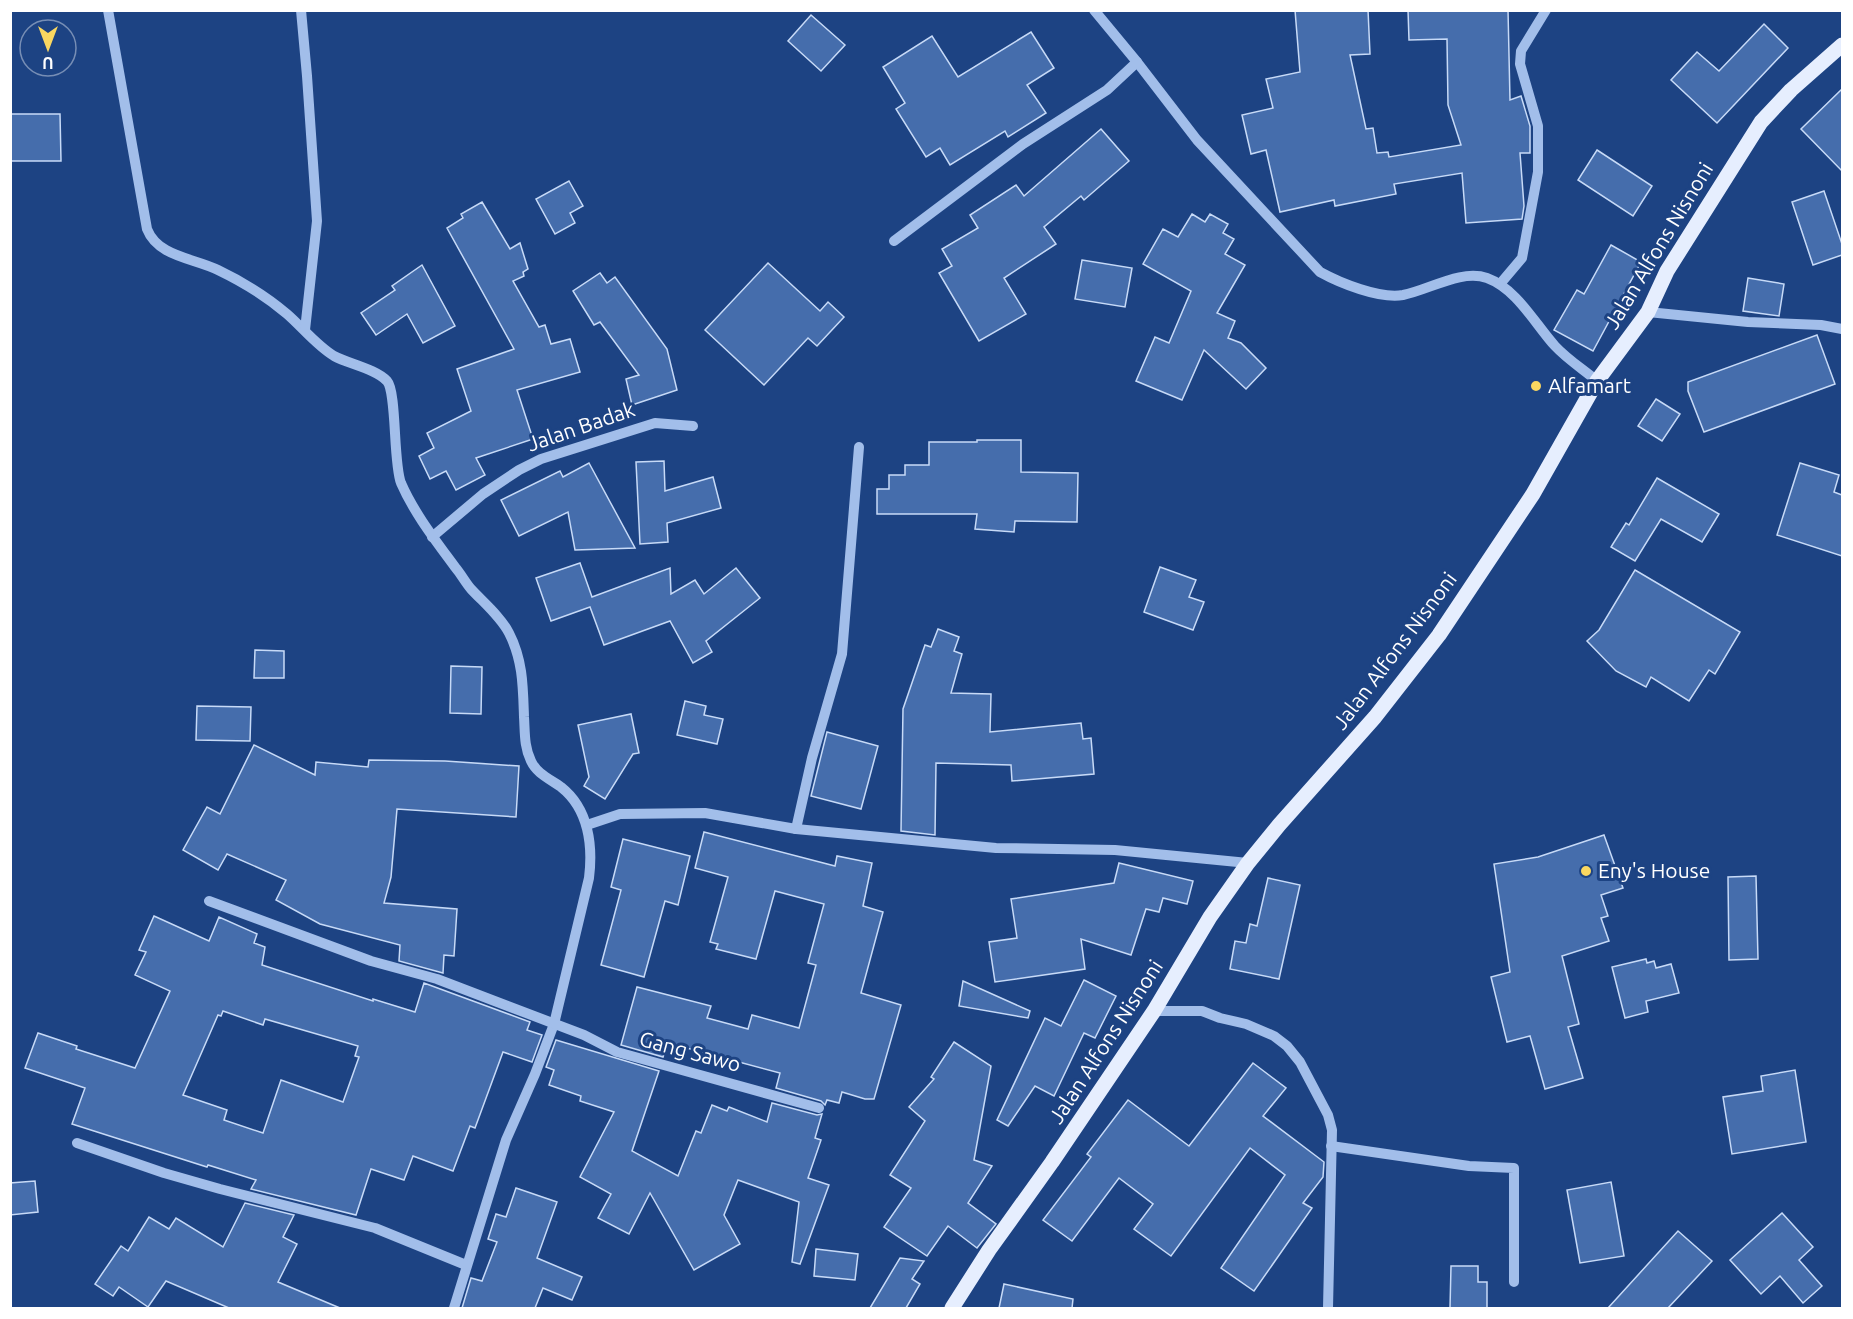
<svg xmlns="http://www.w3.org/2000/svg" width="1853" height="1319" font-family="Ubuntu,sans-serif">
  <style>
    .building { fill: #456dac; stroke: #c7daf7; stroke-width: 1.5; fill-rule: evenodd }
    .lines { fill: none; stroke-linecap: round; stroke-linejoin: round }
    .minor { stroke: #a2beea; stroke-width: 10 }
    .major { stroke: #e6eefe; stroke-width: 15 }
    .poi-dot { fill: #fad760; stroke: #1d4383; stroke-width: 2 }
    .labels { text-anchor: middle; stroke-width: 6; stroke-linejoin: round; paint-order: stroke }
    .street-label { font-size: 21px; fill: #fff; stroke: #1d4383 }
    .poi-label { font-size: 21px; fill: #fff; stroke: #1d4383; text-anchor: start }
  </style>
  <rect width="100%" height="100%" fill="#1d4383"/>
  <g class="building">
    <polygon points="1295,10 1368,10 1370,54 1350,55 1366,129 1373,128 1377,153 1388,152 1389,157 1461,145 1448,105 1447,39 1409,40 1408,10 1508,10 1510,100 1521,96 1530,126 1530,153 1520,153 1524,206 1522,219 1466,223 1462,173 1394,184 1396,194 1335,206 1334,200 1280,212 1266,150 1251,154 1242,115 1273,108 1266,79 1300,72"/>
    <polygon points="811,15 845,45 821,71 788,41"/>
    <polygon points="1764,24 1788,48 1717,123 1671,80 1697,52 1719,71"/>
    <polygon points="1031,32 1054,68 1027,85 1046,113 1008,137 1005,131 950,165 940,148 926,157 896,109 905,103 883,67 932,36 958,77"/>
    <polygon points="1842,89 1842,171 1801,129"/>
    <polygon points="10,114 60,114 61,161 10,161"/>
    <polygon points="1101,129 1129,161 1084,200 1081,196 1044,227 1056,244 1004,278 1026,314 979,341 939,273 952,266 942,249 978,228 970,215 1016,185 1024,196"/>
    <polygon points="1597,150 1652,186 1633,216 1578,180"/>
    <polygon points="569,181 583,206 570,213 575,223 555,234 536,199"/>
    <polygon points="1824,191 1842,244 1842,255 1813,265 1792,202"/>
    <polygon points="482,202 510,249 520,243 528,269 523,272 524,276 513,281 539,327 545,325 551,344 570,339 580,372 517,390 533,439 476,458 485,475 456,490 446,471 430,479 419,456 434,448 427,433 471,411 457,369 514,349 447,228 463,218 461,214"/>
    <polygon points="1192,214 1205,222 1210,214 1228,224 1223,233 1234,239 1225,254 1245,265 1217,313 1235,321 1228,338 1241,343 1266,368 1246,389 1204,350 1182,400 1136,381 1155,337 1169,343 1191,291 1143,264 1163,229 1178,237"/>
    <polygon points="1611,245 1641,262 1593,351 1554,330 1577,290 1584,294"/>
    <polygon points="1082,260 1132,268 1125,307 1075,299"/>
    <polygon points="768,263 820,311 828,302 844,317 817,346 808,338 764,385 705,330"/>
    <polygon points="422,265 455,326 423,343 407,314 376,335 361,313 395,290 392,286"/>
    <polygon points="600,273 607,283 615,277 667,349 677,390 632,405 626,379 639,375 600,322 594,325 573,291"/>
    <polygon points="1748,278 1784,284 1779,316 1743,311"/>
    <polygon points="1817,335 1835,384 1704,432 1688,391 1688,382"/>
    <polygon points="1656,399 1680,414 1662,441 1638,426"/>
    <polygon points="977,440 1021,440 1021,472 1078,473 1077,522 1015,521 1014,532 975,529 977,514 877,514 877,489 889,489 889,475 905,475 905,465 929,465 929,442 977,442"/>
    <polygon points="664,461 665,491 713,477 721,508 667,523 668,542 640,544 636,462"/>
    <polygon points="589,463 635,548 575,550 568,512 519,536 501,500 560,471 563,477"/>
    <polygon points="1800,463 1839,475 1834,492 1842,495 1842,556 1777,535"/>
    <polygon points="1657,478 1719,514 1702,542 1661,519 1635,561 1611,547 1626,523 1629,525"/>
    <polygon points="580,563 592,597 670,568 671,594 695,580 704,594 736,568 760,598 706,641 712,652 693,663 670,621 604,645 590,607 551,621 536,578"/>
    <polygon points="1160,567 1196,580 1189,597 1204,602 1193,630 1144,612"/>
    <polygon points="1635,570 1740,632 1715,674 1709,670 1689,701 1651,677 1646,687 1616,671 1587,641 1599,630"/>
    <polygon points="938,629 959,637 954,651 962,654 951,693 991,694 990,732 1081,723 1083,739 1091,738 1094,774 1012,781 1011,765 936,763 935,835 901,831 903,709 925,645 931,647"/>
    <polygon points="255,650 284,651 284,678 254,678"/>
    <polygon points="451,666 482,667 481,714 450,713"/>
    <polygon points="685,701 706,706 704,715 723,719 717,744 677,735"/>
    <polygon points="197,706 251,707 250,741 196,740"/>
    <polygon points="631,714 639,753 633,754 605,799 584,786 589,777 578,725"/>
    <polygon points="827,732 878,746 861,809 811,796"/>
    <polygon points="254,745 315,775 316,762 368,767 369,760 445,761 519,766 516,817 397,809 391,877 384,903 457,909 454,956 444,955 443,973 399,961 400,945 320,924 276,900 286,880 227,854 218,870 183,850 207,807 220,814"/>
    <polygon points="704,832 835,866 837,856 872,863 863,906 883,912 861,993 901,1005 874,1099 865,1099 842,1092 839,1103 827,1100 825,1105 821,1101 776,1088 780,1073 668,1043 663,1057 621,1045 637,987 711,1006 707,1018 748,1029 752,1015 799,1028 816,965 808,963 824,904 775,891 756,959 716,949 718,944 710,942 728,877 695,868"/>
    <polygon points="1604,835 1623,888 1601,895 1608,916 1601,918 1609,941 1562,956 1579,1024 1568,1027 1583,1078 1545,1089 1530,1036 1507,1042 1491,977 1510,972 1494,864 1538,857"/>
    <polygon points="623,839 690,856 678,905 665,901 644,977 601,965 621,890 611,887"/>
    <polygon points="1119,863 1193,881 1187,904 1163,898 1159,912 1146,909 1131,955 1081,939 1085,969 995,982 989,942 1017,938 1011,899 1114,883"/>
    <polygon points="1756,876 1758,959 1729,960 1728,877"/>
    <polygon points="1268,878 1300,885 1279,979 1230,969 1235,941 1246,943 1250,924 1257,926"/>
    <path d="M154 916 209 941 219 917 257 934 254 943 265 947 262 965 373 1001V999L415 1012 424 983 530 1022 527 1030 542 1035 532 1062 503 1052 475 1128 470 1126 453 1171 413 1156 404 1180 371 1169 356 1215 251 1189 256 1180 208 1165 207 1167 72 1124 85 1088 25 1068 38 1033 77 1046 76 1049 135 1068 170 991 135 975 146 952 139 950ZM223 1011 263 1025 265 1019 358 1046 355 1056 359 1057 343 1102 281 1080 263 1133 224 1120 227 1110 183 1095 218 1015 221 1016Z"/>
    <polygon points="1646,959 1647,963 1654,961 1656,968 1671,964 1679,993 1646,1001 1648,1012 1625,1018 1612,967"/>
    <polygon points="1084,980 1116,996 1095,1038 1084,1033 1054,1096 1035,1086 1008,1126 997,1120 1045,1018 1061,1026"/>
    <polygon points="963,981 1030,1011 1028,1018 959,1006"/>
    <polygon points="556,1040 659,1071 632,1151 678,1176 696,1131 701,1133 712,1105 727,1111 729,1107 767,1122 772,1103 817,1115 822,1114 815,1138 821,1140 808,1178 829,1185 800,1264 792,1262 799,1202 738,1180 724,1215 740,1244 694,1270 650,1193 629,1234 598,1218 611,1194 580,1177 614,1112 580,1101 581,1096 549,1085 554,1070 546,1067"/>
    <polygon points="954,1042 991,1066 974,1160 992,1166 968,1203 996,1224 977,1248 948,1226 927,1256 884,1227 911,1188 890,1175 925,1121 909,1107 934,1079 931,1077"/>
    <polygon points="1253,1063 1286,1088 1263,1116 1324,1162 1323,1177 1303,1203 1312,1208 1254,1291 1221,1268 1285,1175 1250,1148 1171,1256 1134,1229 1153,1204 1119,1178 1072,1241 1043,1220 1091,1157 1087,1154 1128,1100 1189,1146"/>
    <polygon points="1795,1070 1806,1142 1732,1154 1723,1097 1763,1091 1761,1076"/>
    <polygon points="35,1181 38,1212 10,1215 10,1183"/>
    <polygon points="1611,1182 1624,1256 1580,1263 1567,1190"/>
    <polygon points="516,1188 557,1202 537,1258 582,1277 572,1300 543,1288 535,1308 462,1308 471,1278 482,1281 497,1242 488,1239 496,1214 506,1217"/>
    <polygon points="245,1203 294,1215 283,1237 297,1244 278,1282 340,1308 229,1308 166,1281 148,1307 119,1287 113,1296 95,1284 121,1246 128,1251 149,1217 169,1229 176,1218 223,1247"/>
    <polygon points="1782,1213 1813,1247 1799,1260 1822,1286 1803,1303 1780,1276 1761,1294 1730,1260"/>
    <polygon points="1678,1231 1712,1261 1668,1308 1608,1308"/>
    <polygon points="816,1249 858,1254 855,1280 814,1276"/>
    <polygon points="900,1258 924,1261 912,1279 920,1284 906,1308 870,1308"/>
    <polygon points="1451,1266 1478,1266 1478,1282 1487,1282 1487,1308 1450,1308"/>
    <polygon points="1004,1284 1073,1299 1072,1308 999,1308"/>
  </g>
  <g class="lines">
    <g class="minor">
      <path d="M108 10 147 229C158 257 194 258 218 270 243 282 266 296 287 314 302 327 317 346 334 356 349 364 376 369 387 381 397 392 393 463 401 483 414 513 436 541 455 567 461 574 465 582 471 589 484 603 500 616 509 633 523 660 523 687 524 717 525 732 524 747 531 761 537 774 550 779 561 787 589 809 593 846 589 878L554 1024 535 1074 506 1140 454 1308"/>
      <polyline points="301,10 307,76 317,221 305,330"/>
      <path d="M1094 10 1137 62 1197 140 1320 272C1340 283 1379 299 1403 295 1429 290 1461 269 1487 278 1517 289 1535 324 1555 346 1567 359 1584 370 1597 381"/>
      <polyline points="894,241 1023,144 1107,90 1137,62"/>
      <polyline points="1500,284 1522,258 1538,172 1538,126 1520,64 1521,51 1546,10"/>
      <polyline points="1648,312 1748,322 1821,325 1842,329"/>
      <polyline points="432,537 483,494 519,470 541,459 655,423 693,426"/>
      <polyline points="587,825 620,814 705,813 796,829 996,848 1115,850 1248,863"/>
      <polyline points="796,829 812,758 842,654 859,447"/>
      <polyline points="209,901 371,961 437,979 584,1035 617,1052 819,1108"/>
      <polyline points="1154,1011 1202,1011 1220,1018 1246,1024 1274,1036 1287,1046 1300,1062 1328,1115 1332,1130 1328,1308"/>
      <polyline points="77,1143 164,1173 220,1189 375,1228 466,1265"/>
      <polyline points="1331,1146 1469,1166 1514,1168 1514,1282"/>
    </g>
    <polyline class="major" points="952,1308 989,1250 1052,1162 1154,1011 1210,917 1248,863 1279,825 1375,717 1439,635 1533,494 1597,381 1648,312 1667,271 1761,122 1791,90 1842,45"/>
  </g>
  <g class="poi-dot">
    <circle cx="1536" cy="386" r="6"/>
    <circle cx="1586" cy="871" r="6"/>
  </g>
  <g class="labels">
    <g class="street-label">
      <text transform="translate(1659 246) rotate(-59)" y="7">Jalan Alfons Nisnoni</text>
      <text transform="translate(581 427) rotate(-19)" y="7">Jalan Badak</text>
      <text transform="translate(1395 651) rotate(-53)" y="7">Jalan Alfons Nisnoni</text>
      <text transform="translate(1106 1042) rotate(-57)" y="7">Jalan Alfons Nisnoni</text>
      <text transform="translate(690 1052) rotate(15)" y="7">Gang Sawo</text>
    </g>
    <g class="poi-label">
      <text x="1548" y="393">Alfamart</text>
      <text x="1598" y="878">Eny's House</text>
    </g>
  </g>
  <rect width="1853" height="1319" fill="none" stroke="#ffffff" stroke-width="24"/>
  <g transform="translate(48 48) rotate(180)"><circle r="28" fill="#1d4383" stroke="#778eb5" stroke-width="1.5"/>
  <path d="M0-4.5L10 22L0 15L-10 22Z" fill="#fad760"/>
  <text y="-9" font-size="16" font-weight="bold" text-anchor="middle" fill="#ffffff">U</text>
  </g>
</svg>
